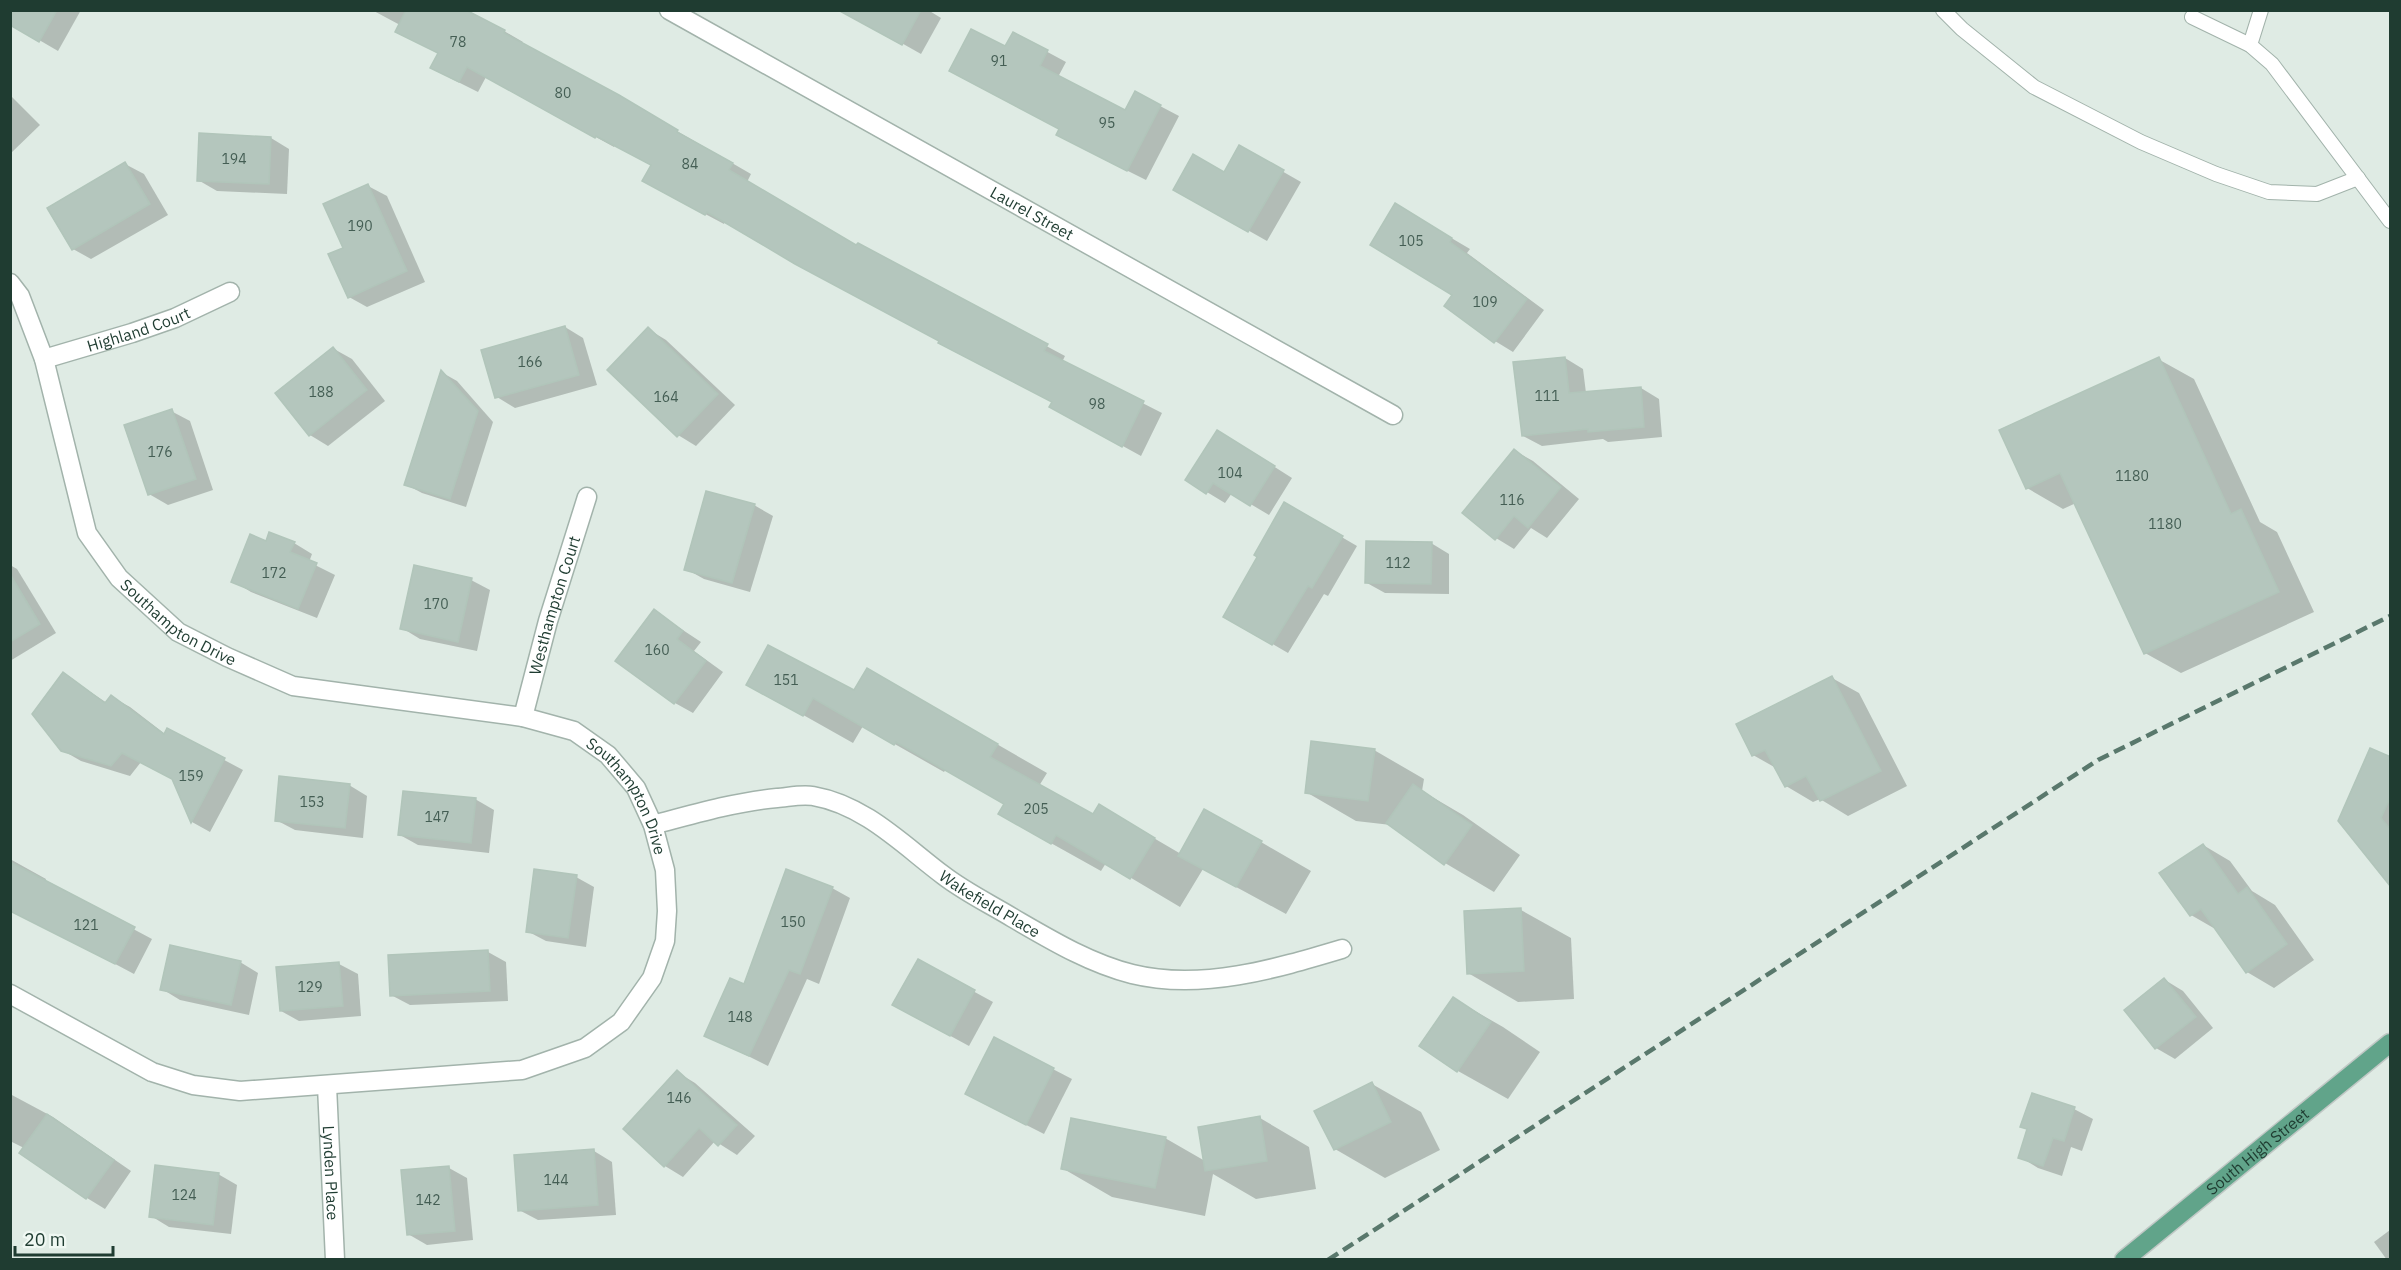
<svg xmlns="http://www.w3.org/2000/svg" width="2401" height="1270" font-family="'IBM Plex Sans',sans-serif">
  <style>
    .shadow { fill: #0003 }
    .building { fill: #b4c6bd; stroke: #b1c5ba; stroke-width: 1.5 }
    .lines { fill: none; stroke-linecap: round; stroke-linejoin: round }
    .lane-casing { stroke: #a2b3ab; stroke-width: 16 }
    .street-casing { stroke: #a2b3ab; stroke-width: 21 }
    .primary-casing { stroke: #c0c8c5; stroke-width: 21 }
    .lane { stroke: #fff; stroke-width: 14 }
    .street { stroke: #fff; stroke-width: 18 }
    .primary { stroke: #61a48a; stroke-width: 18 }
    .rail { stroke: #59786c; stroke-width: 4.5; stroke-dasharray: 12 6; stroke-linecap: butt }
    .labels { text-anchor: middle; stroke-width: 4.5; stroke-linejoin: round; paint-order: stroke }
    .number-label { font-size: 14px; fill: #445e54 }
    .street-label { font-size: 16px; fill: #1f3c31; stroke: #f0f8f3 }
  </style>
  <rect width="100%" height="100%" fill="#dfebe4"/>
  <g class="shadow">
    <polygon points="10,10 81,10 58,51 10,23"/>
    <polygon points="372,10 463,10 504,31 523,42 521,44 618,97 751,174 747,182 857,247 858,245 1065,356 1062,362 1162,413 1141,456 1070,417 1054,402 725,221 724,224 662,191 652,165 615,145 614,147 486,77 478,92 450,78 439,54 397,31 400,25"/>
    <polygon points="843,10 928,10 941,18 921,54"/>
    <polygon points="1014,34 1066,62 1058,77 1126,112 1160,106 1179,116 1146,180 1076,145 1061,129 1006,48"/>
    <polygon points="10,95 40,125 10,154"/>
    <polygon points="271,138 289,149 287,194 217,191 198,180"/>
    <polygon points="1240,147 1301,182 1267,241 1175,189 1225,174"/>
    <polygon points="125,164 144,174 168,215 91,259 73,249"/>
    <polygon points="368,186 387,196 425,282 367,307 349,297 345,249"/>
    <polygon points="1414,216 1470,249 1467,253 1544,310 1513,352 1495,341 1454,295"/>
    <polygon points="565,327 583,338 597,385 515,408 497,397"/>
    <polygon points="648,329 666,340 735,405 696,446 678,435"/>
    <polygon points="334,349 352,359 385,401 328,446 310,435 277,393"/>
    <polygon points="1565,358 1583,369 1586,393 1641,388 1659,399 1662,437 1608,442 1603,439 1542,446 1523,436"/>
    <polygon points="2158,359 2194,379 2260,522 2277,532 2314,612 2181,673 2145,653 2076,503 2063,509 2027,488"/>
    <polygon points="441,372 457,381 493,422 466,507 422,493 405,484"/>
    <polygon points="171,411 190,421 213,490 168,505 149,494"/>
    <polygon points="1235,442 1292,478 1269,515 1232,493 1225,503 1187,480"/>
    <polygon points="1515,451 1533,461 1579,499 1547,538 1531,528 1514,549 1496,538"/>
    <polygon points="1285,504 1357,546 1328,596 1324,594 1288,653 1225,616 1259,557"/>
    <polygon points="754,505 773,516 750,592 704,579 686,569"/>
    <polygon points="267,543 294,543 312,554 309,562 335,575 317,618 251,592 233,581"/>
    <polygon points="1431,543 1449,554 1449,594 1385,593 1367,583"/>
    <polygon points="10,565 17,569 56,633 10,661"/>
    <polygon points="471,580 490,590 477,651 420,639 402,628"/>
    <polygon points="654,611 701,642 694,651 723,672 693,713 675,703"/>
    <polygon points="868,670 1047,773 1039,786 1093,816 1099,806 1181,854 1261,842 1311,871 1286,914 1203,869 1180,907 1106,863 1101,871 1049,842 1006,803 946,769 944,772 863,726 853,743 748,684 855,692"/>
    <polygon points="63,674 107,703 112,697 130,707 165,734 168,730 243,770 210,832 192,822 173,779 141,762 130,776 81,761 62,750"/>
    <polygon points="1832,678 1859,693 1907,786 1848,816 1820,799 1813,802 1786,786 1776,768 1753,755"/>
    <polygon points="1374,750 1424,779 1422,791 1463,815 1520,855 1494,892 1445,863 1391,825 1356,821 1306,792"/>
    <polygon points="2390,759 2390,883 2340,821"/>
    <polygon points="349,785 367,796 363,838 295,830 276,820"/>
    <polygon points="475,799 494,810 489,853 418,845 400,835"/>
    <polygon points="2203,845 2230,861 2252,891 2275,905 2314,960 2274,988 2247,972 2217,930 2191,915"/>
    <polygon points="10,859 46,879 45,882 152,939 134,974 10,908"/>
    <polygon points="576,877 594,887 586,947 546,941 527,931"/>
    <polygon points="832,888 850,898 819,984 807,979 768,1066 706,1035 744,986"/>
    <polygon points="1521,910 1571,938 1574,999 1518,1002 1468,973"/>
    <polygon points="488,952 506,962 508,1001 410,1005 391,995"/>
    <polygon points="918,961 993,1002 969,1046 912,1015"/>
    <polygon points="240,962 258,973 249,1015 180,1000 162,989"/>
    <polygon points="339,964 358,974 361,1016 299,1021 281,1011"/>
    <polygon points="2165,980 2183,991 2213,1028 2175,1059 2156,1048 2127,1010"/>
    <polygon points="1454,999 1503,1027 1540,1052 1508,1099 1458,1071 1421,1046"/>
    <polygon points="995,1039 1072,1079 1044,1134 985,1104"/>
    <polygon points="677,1072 695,1083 755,1136 737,1155 715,1141 683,1177 665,1166 625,1129"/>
    <polygon points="1372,1084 1421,1112 1440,1150 1385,1178 1335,1149"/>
    <polygon points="10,1094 53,1117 131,1171 105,1209 87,1198 24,1148 10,1141"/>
    <polygon points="2074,1109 2093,1119 2082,1151 2071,1147 2062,1176 2038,1168 2020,1157 2028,1130 2022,1127"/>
    <polygon points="1260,1118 1309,1147 1316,1189 1256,1199 1213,1174 1205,1216 1112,1197 1062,1168 1165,1138 1205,1161"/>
    <polygon points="594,1151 612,1162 616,1215 538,1220 519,1210"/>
    <polygon points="449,1168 467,1178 473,1240 427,1245 408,1234"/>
    <polygon points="218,1174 237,1185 231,1234 169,1227 151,1216"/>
    <polygon points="2390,1230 2390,1260 2387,1260 2374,1242"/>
  </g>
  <g class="building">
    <polygon points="10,10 57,10 39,42 10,25"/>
    <polygon points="406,10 466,10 505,30 504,33 619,95 678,130 677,132 733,163 729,170 856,245 858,243 1048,344 1044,351 1144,401 1122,447 1049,407 1052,402 938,343 939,341 795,264 707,212 705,215 642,181 651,165 596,136 595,138 467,67 459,82 430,68 438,53 395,32"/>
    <polygon points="838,10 921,10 902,45"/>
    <polygon points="971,29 1005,46 1013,32 1048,50 1040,66 1125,110 1135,91 1161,105 1127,171 1056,135 1059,129 949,71"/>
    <polygon points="199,133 271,137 269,184 197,181"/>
    <polygon points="1239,145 1284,170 1248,232 1173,190 1193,154 1224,172"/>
    <polygon points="125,162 150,204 72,250 47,208"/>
    <polygon points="368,184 407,271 348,298 328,254 343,248 323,204"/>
    <polygon points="1395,203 1452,238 1450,242 1527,299 1494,343 1444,306 1452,295 1370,245"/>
    <polygon points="565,326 579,375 495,398 481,350"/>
    <polygon points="648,327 718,394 677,437 607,370"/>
    <polygon points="333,347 367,390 309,436 275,393"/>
    <polygon points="1565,357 1569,393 1641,387 1644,427 1588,432 1588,429 1522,436 1513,362"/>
    <polygon points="2159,357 2231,514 2241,509 2279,592 2144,654 2060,473 2026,489 1999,430"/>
    <polygon points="441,370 478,411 450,499 404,485"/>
    <polygon points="172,409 196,479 148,495 124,425"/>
    <polygon points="1217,430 1275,466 1250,506 1213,483 1206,494 1185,480"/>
    <polygon points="1514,449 1561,487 1528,528 1514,516 1495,540 1462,513"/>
    <polygon points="706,491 755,504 732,583 684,570"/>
    <polygon points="1284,502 1343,536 1312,588 1308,586 1272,645 1223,617 1257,557 1254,555"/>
    <polygon points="269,532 295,542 290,552 317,563 298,609 231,582 250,534 266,541"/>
    <polygon points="1366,541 1432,542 1431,584 1365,583"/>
    <polygon points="414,565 472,578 458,642 400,629"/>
    <polygon points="10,574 40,624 10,642"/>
    <polygon points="654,609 683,631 677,639 706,661 674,704 615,661"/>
    <polygon points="768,645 854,690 867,668 998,744 990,757 1093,814 1099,804 1155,838 1130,879 1056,835 1051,844 998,814 1004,804 896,742 894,745 813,698 803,716 746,685"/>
    <polygon points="63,672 105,703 111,695 164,734 167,728 225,758 191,823 172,779 122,753 111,766 61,751 32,714"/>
    <polygon points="1832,676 1881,771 1820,801 1806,776 1785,787 1765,750 1752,756 1736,724"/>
    <polygon points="1311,741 1375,749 1368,801 1305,793"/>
    <polygon points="2370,748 2391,757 2391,796 2381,818 2391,830 2391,887 2338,821"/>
    <polygon points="279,776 350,784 345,828 275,821"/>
    <polygon points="1413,784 1472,825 1444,865 1386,823"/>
    <polygon points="403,791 476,798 471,843 398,835"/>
    <polygon points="1204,809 1262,841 1236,887 1178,856"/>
    <polygon points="2203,844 2238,894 2247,887 2287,944 2246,973 2201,909 2190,916 2159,873"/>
    <polygon points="10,862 135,927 115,964 10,911"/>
    <polygon points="534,869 577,875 568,938 526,932"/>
    <polygon points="786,869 833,887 800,974 789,970 749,1056 704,1036 730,978 744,984"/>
    <polygon points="1521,908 1524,971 1467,974 1464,911"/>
    <polygon points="170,945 241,961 231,1005 160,990"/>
    <polygon points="488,950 490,991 390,996 388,955"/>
    <polygon points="918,959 975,990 950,1036 892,1005"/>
    <polygon points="339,962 343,1006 280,1011 276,967"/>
    <polygon points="2164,978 2196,1017 2155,1049 2124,1010"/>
    <polygon points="1453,997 1491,1022 1457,1072 1419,1046"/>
    <polygon points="994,1037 1054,1068 1026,1125 965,1094"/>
    <polygon points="677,1070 737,1125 718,1146 699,1128 664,1167 623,1129"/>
    <polygon points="1372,1082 1391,1122 1334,1150 1314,1111"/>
    <polygon points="2032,1093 2075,1107 2064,1141 2053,1138 2043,1166 2018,1158 2027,1129 2020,1127"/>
    <polygon points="47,1114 114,1160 86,1199 19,1153"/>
    <polygon points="1260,1116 1267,1161 1205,1171 1198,1127"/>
    <polygon points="1071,1118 1166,1137 1155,1188 1061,1169"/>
    <polygon points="594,1149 598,1205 518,1211 514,1155"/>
    <polygon points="155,1165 219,1173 213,1225 149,1217"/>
    <polygon points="449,1166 455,1231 407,1235 401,1170"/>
  </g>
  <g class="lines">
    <defs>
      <g id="lane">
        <polyline points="1943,10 1962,29 2034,87 2141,142 2216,174 2269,192 2317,194 2358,178"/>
        <polyline points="2192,17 2250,45 2272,64 2390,221"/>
        <polyline points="2250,45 2261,10"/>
      </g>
      <g id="street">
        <path id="s1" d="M669 10 1393 415"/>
        <path id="s2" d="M10 283 20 296 44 359 87 533 119 578 178 632 227 657 293 686 523 717 574 731 608 755 636 788 653 825 665 870 667 911 665 941 652 978 621 1022 585 1048 522 1070 240 1091 193 1085 152 1072 10 994"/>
        <path id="s3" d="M44 359 132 333 175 318 230 292"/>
        <path id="s4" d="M523 717 548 621 587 497"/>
        <path id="s5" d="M653 825C694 814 735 802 777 798 789 797 802 794 813 796 865 805 903 845 943 875 965 892 990 904 1013 918 1051 940 1089 963 1132 974 1201 991 1275 969 1342 949"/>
        <path id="s6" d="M327 1086 335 1260"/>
      </g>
      <g id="primary">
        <path id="s7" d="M2124 1260 2390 1043"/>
      </g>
    </defs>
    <use href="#lane" class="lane-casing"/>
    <use href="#street" class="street-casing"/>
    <use href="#primary" class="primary-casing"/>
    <use href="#lane" class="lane"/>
    <use href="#street" class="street"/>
    <use href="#primary" class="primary"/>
    <polyline class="rail" points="1328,1260 2098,760 2390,616"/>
  </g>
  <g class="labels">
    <g class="number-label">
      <text x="458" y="47">78</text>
      <text x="999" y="66">91</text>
      <text x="563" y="98">80</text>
      <text x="1107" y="128">95</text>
      <text x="234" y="164">194</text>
      <text x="690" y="169">84</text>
      <text x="360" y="231">190</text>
      <text x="1411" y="246">105</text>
      <text x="1485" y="307">109</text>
      <text x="530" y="367">166</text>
      <text x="321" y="397">188</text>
      <text x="1547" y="401">111</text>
      <text x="666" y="402">164</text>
      <text x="1097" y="409">98</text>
      <text x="160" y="457">176</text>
      <text x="1230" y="478">104</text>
      <text x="2132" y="481">1180</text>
      <text x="1512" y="505">116</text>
      <text x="2165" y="529">1180</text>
      <text x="1398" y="568">112</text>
      <text x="274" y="578">172</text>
      <text x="436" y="609">170</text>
      <text x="657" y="655">160</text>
      <text x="786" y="685">151</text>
      <text x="191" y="781">159</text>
      <text x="312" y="807">153</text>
      <text x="1036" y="814">205</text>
      <text x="437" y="822">147</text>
      <text x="793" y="927">150</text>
      <text x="86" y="930">121</text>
      <text x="310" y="992">129</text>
      <text x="740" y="1022">148</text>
      <text x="679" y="1103">146</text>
      <text x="556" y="1185">144</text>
      <text x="184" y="1200">124</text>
      <text x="428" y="1205">142</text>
    </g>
    <g class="street-label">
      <text dy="6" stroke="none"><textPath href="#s1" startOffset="416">Laurel Street</textPath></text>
      <text dy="6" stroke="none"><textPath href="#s3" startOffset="99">Highland Court</textPath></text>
      <text dy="6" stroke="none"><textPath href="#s4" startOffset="116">Westhampton Court</textPath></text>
      <text dy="6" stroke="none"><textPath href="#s2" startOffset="393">Southampton Drive</textPath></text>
      <text dy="6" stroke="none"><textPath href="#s2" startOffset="897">Southampton Drive</textPath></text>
      <text dy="6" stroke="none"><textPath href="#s5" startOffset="372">Wakefield Place</textPath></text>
      <text dy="6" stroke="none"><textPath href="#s7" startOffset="172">South High Street</textPath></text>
      <text dy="6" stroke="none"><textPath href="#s6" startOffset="87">Lynden Place</textPath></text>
    </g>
  </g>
  <rect width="2401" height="1270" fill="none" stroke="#1f3c31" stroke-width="24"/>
  <path d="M15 1246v9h98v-9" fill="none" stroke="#1f3c31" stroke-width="3"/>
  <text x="24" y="1246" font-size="18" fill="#1f3c31" stroke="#f0f8f3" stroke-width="4.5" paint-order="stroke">20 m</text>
</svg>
